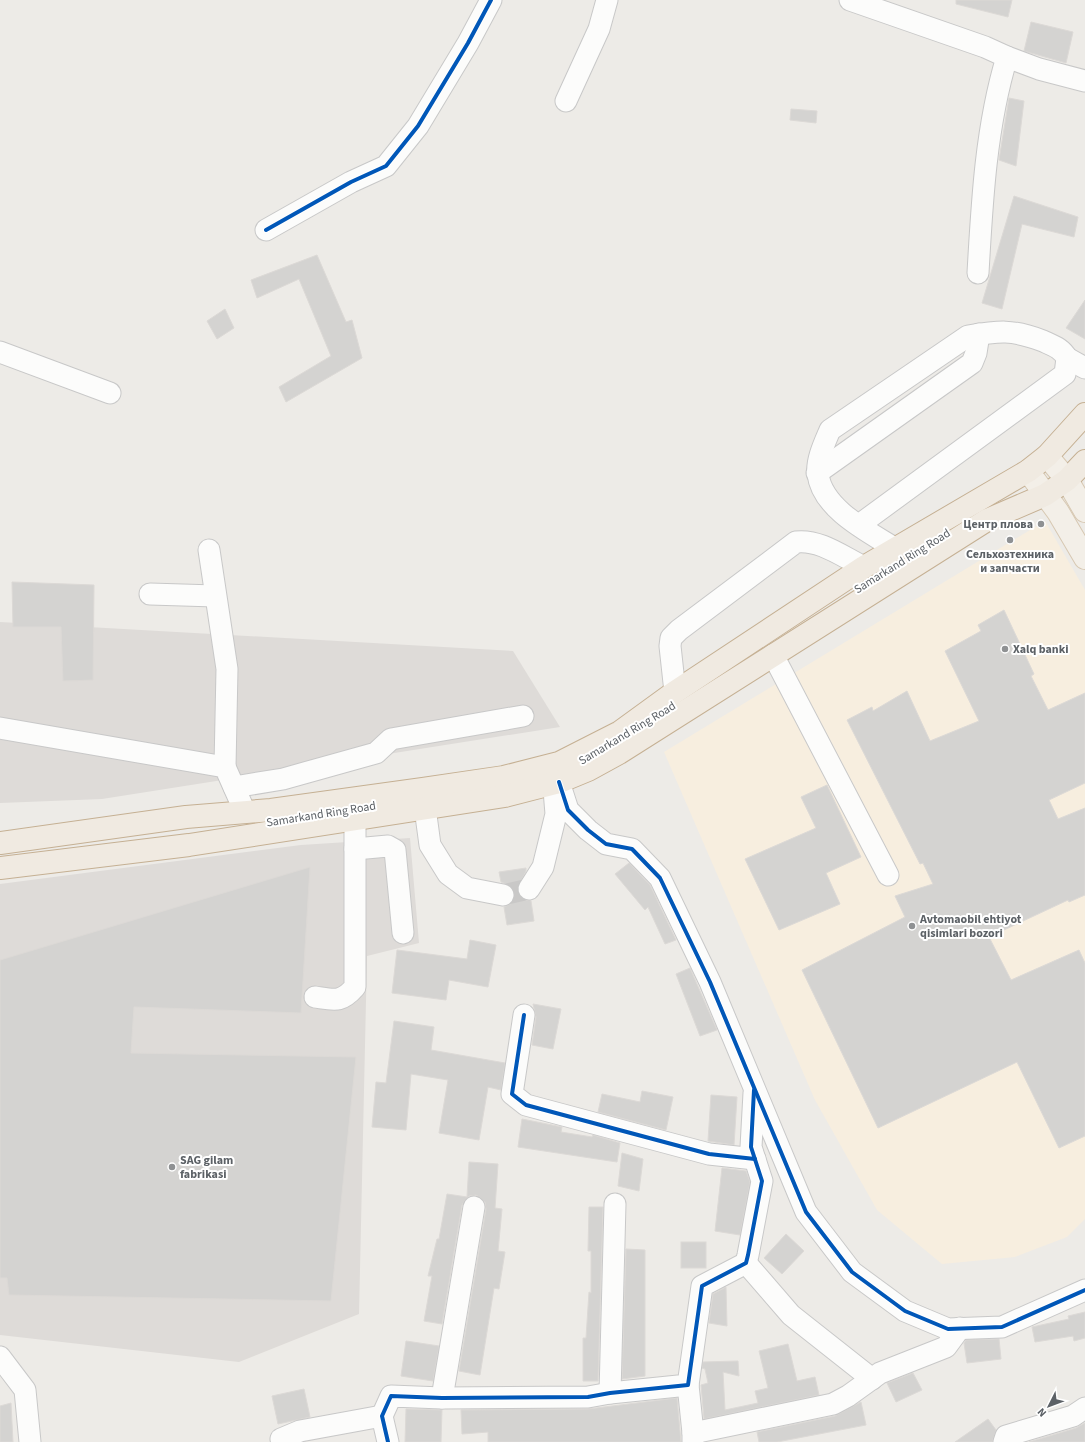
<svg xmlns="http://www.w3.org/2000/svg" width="1085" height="1442" font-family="'Source Sans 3',sans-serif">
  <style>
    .commercial { fill: #f7eedf }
    .industrial { fill: #dedbd8 }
    .building { fill: #d4d3d1; stroke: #dcd9d6 }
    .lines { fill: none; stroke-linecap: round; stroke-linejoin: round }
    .minor-tunnel { stroke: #c9c8c7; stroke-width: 21; stroke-dasharray: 21 10; stroke-linecap: butt }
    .minor-casing { stroke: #c8c8c8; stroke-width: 23 }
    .major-casing { stroke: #d7c8b2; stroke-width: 24 }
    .highway-casing { stroke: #c5b093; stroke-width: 24 }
    .minor { stroke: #fcfcfb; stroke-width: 21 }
    .major { stroke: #f3efe8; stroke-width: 22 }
    .highway { stroke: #f0eae1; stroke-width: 22 }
    .cycleway-casing { stroke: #fff; stroke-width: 6 }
    .cycleway { stroke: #0057b8; stroke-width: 4 }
    .poi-dot { fill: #8f9193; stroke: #fff; stroke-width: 1.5 }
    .labels { text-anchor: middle; stroke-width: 4; stroke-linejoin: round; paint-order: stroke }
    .poi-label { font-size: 12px; font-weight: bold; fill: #5c6166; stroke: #fff; text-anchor: start }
    .street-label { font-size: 12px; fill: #5c6166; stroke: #fff }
  </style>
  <rect width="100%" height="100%" fill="#edebe7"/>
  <polygon class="commercial" points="1045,521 1085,590 1085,1219 1067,1237 1015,1257 942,1264 877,1210 815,1100 664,752"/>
  <g class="industrial">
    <polygon points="0,622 513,651 560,727 102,799 0,803"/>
    <polygon points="410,838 419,943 367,956 359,1314 239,1362 0,1335 0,884 301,845"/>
  </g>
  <g class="building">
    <polygon points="956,0 1012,0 1008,17 956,4"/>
    <polygon points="1031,22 1073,32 1066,63 1024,51"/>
    <polygon points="1009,98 1024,101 1016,166 999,160"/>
    <polygon points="791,109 817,111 816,123 790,120"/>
    <polygon points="1014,196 1078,217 1074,237 1022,224 1002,309 982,303"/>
    <polygon points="317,255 346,322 352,320 362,358 286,402 279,387 331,356 299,279 257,298 251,280"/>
    <polygon points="1085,300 1085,339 1066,328"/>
    <polygon points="225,309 234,328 217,339 207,321"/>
    <polygon points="12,582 94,585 93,680 63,681 61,627 13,627"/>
    <polygon points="1004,610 1034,674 1031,676 1048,710 1085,693 1085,783 1049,800 1058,819 1085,808 1085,895 1069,902 1068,900 989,937 1011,980 1079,950 1085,963 1085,1136 1059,1148 1017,1062 878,1128 802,970 905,917 895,896 933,884 923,863 920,864 847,720 872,707 873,711 907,691 930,741 979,721 945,651 981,631 978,625"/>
    <polygon points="827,785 861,857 826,873 840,904 779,930 745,859 816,828 801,797"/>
    <polygon points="629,863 650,885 676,940 665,944 648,907 645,910 615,874"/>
    <polygon points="310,867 301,1013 134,1007 131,1053 356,1057 331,1301 9,1295 7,1278 0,1278 0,960"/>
    <polygon points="526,868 526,871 517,889 518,894 522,899 531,901 534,921 507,925 504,907 512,903 515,898 514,891 511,886 501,882 499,872"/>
    <polygon points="470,940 496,945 488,987 449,980 446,1000 392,993 397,950 467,959"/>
    <polygon points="690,968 717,1030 700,1036 676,974"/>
    <polygon points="533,1004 561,1009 553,1049 532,1045 536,1017"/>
    <polygon points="394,1021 434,1027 431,1050 505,1063 501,1090 488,1087 479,1140 439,1133 448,1080 411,1074 406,1130 372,1127 376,1082 386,1083"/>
    <polygon points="642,1091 673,1097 666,1130 598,1112 602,1094 640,1102"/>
    <polygon points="711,1095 737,1097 734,1145 708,1141"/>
    <polygon points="522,1119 562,1127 561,1132 592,1137 593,1135 620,1143 617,1162 518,1147"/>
    <polygon points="622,1153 643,1159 639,1191 618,1186"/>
    <polygon points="469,1162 498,1164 495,1208 502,1209 498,1251 505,1252 499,1289 494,1288 480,1375 459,1371 486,1209 485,1202 481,1198 476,1195 469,1196 465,1200 462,1205 442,1324 424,1321 432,1276 428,1276 437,1239 439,1239 447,1194 467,1197"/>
    <polygon points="722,1168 746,1171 750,1182 740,1235 715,1231"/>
    <polygon points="589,1207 603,1207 598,1381 583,1381 583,1338 586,1338 589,1292 591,1293 591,1251 588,1251"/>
    <polygon points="786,1234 804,1251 782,1274 764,1258"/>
    <rect x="681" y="1242" width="25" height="26"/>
    <polygon points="626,1249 645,1250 645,1376 622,1379"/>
    <polygon points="726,1287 727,1326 709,1323 713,1294"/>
    <polygon points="1085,1312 1085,1338 1074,1341 1073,1336 1035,1342 1032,1327 1069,1319 1068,1316"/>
    <polygon points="999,1339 1001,1359 967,1363 964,1343 966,1340"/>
    <polygon points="406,1341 439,1346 433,1381 401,1376"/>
    <polygon points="788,1344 797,1381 815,1377 819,1395 704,1419 701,1385 708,1383 705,1369 702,1368 703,1362 738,1361 739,1376 723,1372 725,1410 758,1403 755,1391 768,1388 759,1351"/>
    <polygon points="913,1373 922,1390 896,1402 887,1383"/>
    <polygon points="304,1389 310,1417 278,1424 272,1396"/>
    <polygon points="677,1398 681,1442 488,1442 488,1432 462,1434 461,1410 588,1409"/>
    <polygon points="861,1402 866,1425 777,1442 759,1442 757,1432 835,1416"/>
    <polygon points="11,1403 13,1442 0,1442 0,1406"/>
    <polygon points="406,1409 442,1410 441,1442 405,1442"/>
    <polygon points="988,1419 996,1430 992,1442 955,1442"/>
    <polygon points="1085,1423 1085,1442 1029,1442 1076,1428"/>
  </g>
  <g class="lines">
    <polyline class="minor-tunnel" points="503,895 529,889"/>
    <defs>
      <g id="minor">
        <polyline points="850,0 985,47 1007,57"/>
        <polyline points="566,101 599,29 607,0"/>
        <polyline points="266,230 351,182 386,166 418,126 468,43 491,0"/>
        <path d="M978 273C982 201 986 126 1007 57L1039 69 1085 81"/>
        <polyline points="0,352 110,393"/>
        <polyline points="1067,358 1085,368"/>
        <polyline points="817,473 972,363 976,353 979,334"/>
        <path d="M859 525 1065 374 1067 358C1061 348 1054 346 1043 341 1012 329 999 331 968 336L830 430C825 442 816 460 818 474 822 509 869 532 896 549"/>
        <polyline points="209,550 227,669 225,767"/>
        <polyline points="150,594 215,596"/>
        <polyline points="773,655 888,875"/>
        <path d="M675 692 670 646 671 638 679 630 796 542C820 539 843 557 864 567"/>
        <polyline points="0,728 225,767 245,812"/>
        <polyline points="559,782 568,810 588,830 606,844 632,849 660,878 710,982 806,1212 852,1272 905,1311 948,1329 1002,1327 1085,1290"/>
        <polyline points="234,787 283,779 376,753 391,739 523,716"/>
        <polyline points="425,808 430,845 448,874 467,888 503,895"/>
        <polyline points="355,849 388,846 395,850 403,933"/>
        <polyline points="529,889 543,867 556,814 554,790"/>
        <path d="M315 997C335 1000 341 1003 355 987V819"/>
        <polyline points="524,1015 512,1094 526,1105 709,1154 755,1159"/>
        <polyline points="746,1263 791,1315 872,1379"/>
        <polyline points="0,1357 25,1390 30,1442"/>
        <polyline points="688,1385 693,1433"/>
        <polyline points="610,1393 615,1204"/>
        <polyline points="442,1398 474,1207"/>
        <polyline points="281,1439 300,1431 382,1416"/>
        <polyline points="388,1442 382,1416 391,1396 442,1398 588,1397 610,1393 688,1385 702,1286 746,1263 748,1255 762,1181 751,1147 754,1093"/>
        <polyline points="693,1442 693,1433 833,1404 848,1396 880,1373 946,1347 960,1328"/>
        <polyline points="1004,1442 1006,1436 1073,1416 1085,1408"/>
      </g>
      <g id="major">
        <polyline points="1047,456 1067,480 1085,511"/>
        <polyline points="1028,471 1058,512 1085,558"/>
      </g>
      <g id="highway">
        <polyline points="0,843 186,817 271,810 423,789 504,777 559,763 620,732 675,692 864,567 1028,471 1047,456 1085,414"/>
        <polyline points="0,868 189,845 505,796 559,782 588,770 619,753 987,520 1045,495 1067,480 1085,461"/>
      </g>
    </defs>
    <use href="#minor" class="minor-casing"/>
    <use href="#major" class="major-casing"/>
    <use href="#highway" class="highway-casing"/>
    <use href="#minor" class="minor"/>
    <use href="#major" class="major"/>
    <use href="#highway" class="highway"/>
    <defs>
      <g id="cycleway">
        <polyline points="266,230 351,182 386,166 418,126 468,43 491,0"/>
        <polyline points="559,782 568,810 588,830 606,844 632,849 660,878 710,982 806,1212 852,1272 905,1311 948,1329 1002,1327 1085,1290"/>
        <polyline points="524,1015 512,1094 526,1105 709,1154 755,1159"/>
        <polyline points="388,1442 382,1416 391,1396 442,1398 588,1397 610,1393 688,1385 702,1286 746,1263 748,1255 762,1181 751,1147 754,1090"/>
      </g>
    </defs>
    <use href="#cycleway" class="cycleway-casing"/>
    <use href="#cycleway" class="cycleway"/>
  </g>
  <g class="poi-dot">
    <circle cx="1041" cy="524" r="4"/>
    <circle cx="1010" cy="540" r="4"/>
    <circle cx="1005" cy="649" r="4"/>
    <circle cx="912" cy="926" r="4"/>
    <circle cx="172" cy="1167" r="4"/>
  </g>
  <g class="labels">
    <g class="poi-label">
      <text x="1033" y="528" text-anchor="end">Центр плова</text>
      <text x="1010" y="558" text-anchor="middle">Сельхозтехника<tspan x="1010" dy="14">и запчасти</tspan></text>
      <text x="1013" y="653">Xalq banki</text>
      <text x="920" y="923">Avtomaobil ehtiyot<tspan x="920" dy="14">qisimlari bozori</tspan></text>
      <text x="180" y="1164">SAG gilam<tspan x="180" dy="14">fabrikasi</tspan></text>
    </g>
    <g class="street-label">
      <text transform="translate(902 561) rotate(-32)" y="4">Samarkand Ring Road</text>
      <text transform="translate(627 733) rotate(-31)" y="4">Samarkand Ring Road</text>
      <text transform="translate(321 814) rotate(-9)" y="4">Samarkand Ring Road</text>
    </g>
  </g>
  <g transform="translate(1049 1406) rotate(228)" stroke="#ffffff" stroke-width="3" paint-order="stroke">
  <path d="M0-3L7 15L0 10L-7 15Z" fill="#5c6166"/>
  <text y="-6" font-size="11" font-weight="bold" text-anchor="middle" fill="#5c6166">N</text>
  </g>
</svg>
